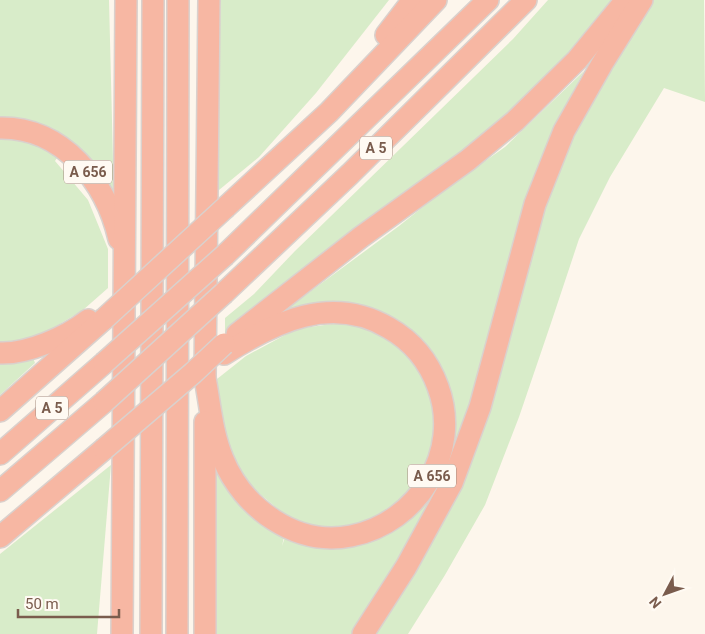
<svg xmlns="http://www.w3.org/2000/svg" width="705" height="634" font-family="Roboto,sans-serif">
  <style>
    .green { fill: #d8ecc9 }
    .lines { fill: none; stroke-linecap: round; stroke-linejoin: round }
    .motorway-casing { stroke: #dad1cd; stroke-width: 24 }
    .motorway { stroke: #f7b7a3; stroke-width: 21 }
    .motorway-bridge-casing { stroke: #dad1cd; stroke-width: 24; stroke-linecap: butt }
    .motorway-bridge { stroke: #f7b7a3; stroke-width: 21 }
    .labels { text-anchor: middle; stroke-width: 4.5; stroke-linejoin: round; paint-order: stroke }
    .shield { fill: #fffaf3; stroke: #a28b7f; stroke-width: 1 }
    .shield-label { font-size: 14px; font-weight: bold; fill: #7a5c4d }
  </style>
  <rect width="100%" height="100%" fill="#fdf6ec"/>
  <g class="green">
    <polygon points="0,0 109,0 114,201 67,142 55,161 88,200 108,249 108,288 83,310 45,333 33,358 35,363 0,395"/>
    <polygon points="221,0 389,0 316,93 259,157 219,190 218,71"/>
    <polygon points="548,0 623,0 488,137 225,336 225,318 254,294 295,251 513,39"/>
    <polygon points="652,0 704,0 705,102 664,88 610,177 579,239 550,326 519,417 485,505 445,575 408,634 215,634 215,462 245,510 284,537 282,546 291,520 248,484 225,441 217,379 246,356 296,329 339,323 289,311 288,308 399,226 444,190 505,147 584,71 553,130 536,172"/>
    <polygon points="111,465 97,634 0,634 0,554"/>
  </g>
  <g class="lines">
    <defs>
      <g id="motorway">
        <polyline points="386,35 413,0"/>
        <path d="M0 128C63 127 106 182 119 239"/>
        <polyline points="226,207 329,112 436,0"/>
        <polyline points="225,255 488,0"/>
        <polyline points="224,293 350,174 526,0"/>
        <polyline points="237,334 361,237 468,160 515,121 577,60 626,0"/>
        <path d="M0 353C28 354 66 337 88 320"/>
        <polyline points="205,376 209,0"/>
        <path d="M205 378C210 404 212 433 223 459 243 508 296 547 351 536 418 523 462 452 438 387 429 362 412 341 389 328 331 294 275 322 224 354"/>
        <polyline points="0,411 104,319"/>
        <polyline points="0,454 104,363"/>
        <polyline points="0,491 104,402"/>
        <polyline points="0,537 104,449"/>
        <polyline points="122,634 126,0"/>
        <polyline points="151,634 153,0"/>
        <polyline points="177,634 178,0"/>
        <polyline points="205,634 205,422"/>
        <polyline points="363,634 406,567 452,483 480,407 535,204 564,131 602,64 642,0"/>
      </g>
    </defs>
    <use href="#motorway" class="motorway-casing"/>
    <use href="#motorway" class="motorway"/>
    <defs>
      <g id="motorway-bridge">
        <polyline points="104,319 226,207"/>
        <polyline points="104,363 225,255"/>
        <polyline points="104,402 224,293"/>
        <polyline points="104,449 193,373 224,344"/>
      </g>
    </defs>
    <use href="#motorway-bridge" class="motorway-bridge-casing"/>
    <use href="#motorway-bridge" class="motorway-bridge"/>
  </g>
  <g class="labels">
    <g class="shield">
      <rect x="360" y="136.5" width="32" height="23" rx="4"/>
      <rect x="64" y="160.5" width="48" height="23" rx="4"/>
      <rect x="36" y="396.5" width="32" height="23" rx="4"/>
      <rect x="408" y="464.5" width="48" height="23" rx="4"/>
    </g>
    <g class="shield-label">
      <text x="376" y="153">A 5</text>
      <text x="88" y="177">A 656</text>
      <text x="52" y="413">A 5</text>
      <text x="432" y="481">A 656</text>
    </g>
  </g>
  <g transform="translate(665 594) rotate(229)" stroke="#fffaf3" stroke-width="4" paint-order="stroke">
  <path d="M0-4L9 19L0 12L-9 19Z" fill="#7a5c4d"/>
  <text y="-8" font-size="14" font-weight="bold" text-anchor="middle" fill="#7a5c4d">N</text>
  </g>
  <path d="M18 609v8h101v-8" fill="none" stroke="#7a5c4d" stroke-width="2.5"/>
  <text x="25" y="609" font-size="15" fill="#7a5c4d" stroke="#fffaf3" stroke-width="4" paint-order="stroke">50 m</text>
</svg>
